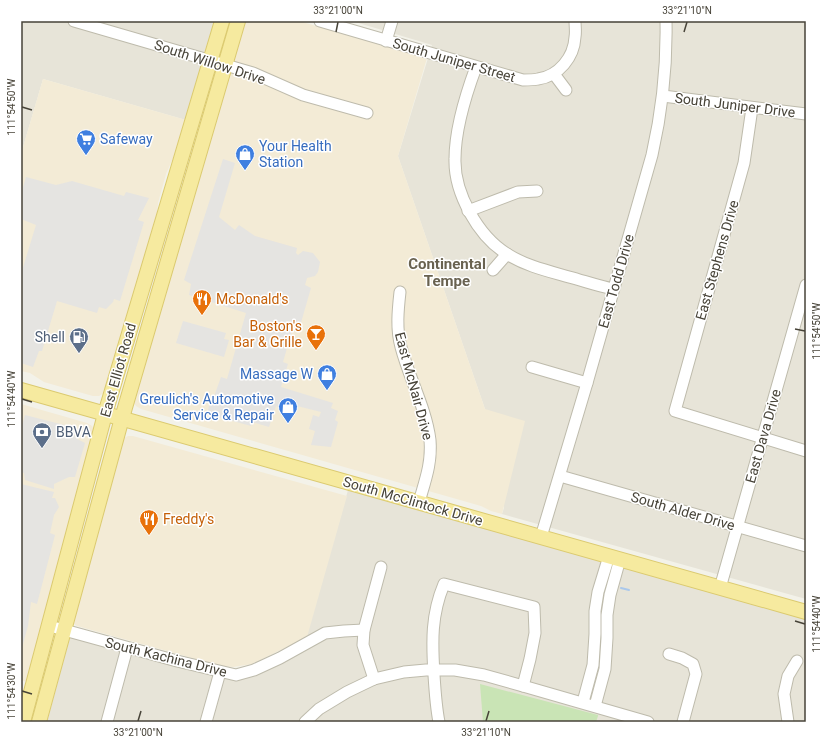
<svg xmlns="http://www.w3.org/2000/svg" width="827" height="743" font-family="Roboto,sans-serif">
  <style>
    .residential { fill: #e7e4d8 }
    .commercial { fill: #f3ebd6 }
    .green { fill: #c9e4b5 }
    .parking { fill: #e5e4e1 }
    .lines { fill: none; stroke-linecap: round; stroke-linejoin: round }
    .stream { stroke: #abc8eb; stroke-width: 2 }
    .minor-casing { stroke: #bebbac; stroke-width: 13 }
    .major-casing { stroke: #dbca70; stroke-width: 16 }
    .minor { stroke: #fff; stroke-width: 11 }
    .major { stroke: #f6ea9f; stroke-width: 14 }
    .ticks { fill: none; stroke: #474338; stroke-width: 1.5 }
    .labels { text-anchor: middle; stroke-width: 3; stroke-linejoin: round; paint-order: stroke }
    .street-label { font-size: 14px; fill: #474338; stroke: #fff }
    .shop-label { font-size: 14px; fill: #366cbe; stroke: #fff; text-anchor: start }
    .food-label { font-size: 14px; fill: #c56008; stroke: #fff; text-anchor: start }
    .service-label { font-size: 14px; fill: #4e5e75; stroke: #fff; text-anchor: end }
    .neighbourhood-label { font-size: 15px; font-weight: bold; fill: #696250; stroke: #fff }
    .neatline { fill: none; stroke: #474338; stroke-width: 1.5 }
    .ticks-label { font-size: 10px; text-anchor: middle; fill: #474338 }
  </style>
  <rect width="100%" height="100%" fill="#f3f2e9"/>
  <g class="residential">
    <polygon points="21,21 215,21 186,120 43,79 21,154"/>
    <polygon points="352,21 806,21 806,599 502,514 504,508 485,409 398,156 432,45"/>
    <polygon points="350,483 806,612 806,722 47,722 71,633 236,675 304,645"/>
  </g>
  <g class="commercial">
    <polygon points="244,21 299,21 427,58 398,156 485,409 525,421 502,514 491,511 481,506 141,409 136,406 133,402"/>
    <polygon points="43,79 186,120 180,142 166,174 158,203 156,224 104,393 99,396 93,396 44,382 30,373 21,371 21,154"/>
    <polygon points="21,404 87,423 92,426 94,430 27,682 21,680"/>
    <polygon points="128,436 133,436 347,496 307,637 252,664 233,667 221,666 77,626 74,624 73,622 121,442 124,438"/>
  </g>
  <polygon class="green" points="480,684 598,715 598,716 596,722 483,722"/>
  <g class="parking">
    <polygon points="223,159 235,163 219,217 235,230 239,225 255,236 297,248 296,253 298,255 303,251 313,253 320,262 318,272 315,276 307,278 305,285 311,288 300,326 294,324 283,362 288,364 281,387 333,403 331,408 338,411 335,420 338,422 331,447 311,445 315,431 309,429 313,415 319,417 321,412 289,404 287,410 276,406 269,427 252,422 251,426 207,414 210,402 212,402 221,377 227,379 246,313 189,295 191,284 184,280"/>
    <polygon points="26,177 56,185 72,181 124,196 126,192 149,198 138,220 144,222 120,301 114,299 113,302 106,309 99,307 97,313 57,301 42,351 39,351 33,367 21,363 21,274 36,225 21,219 21,194"/>
    <polygon points="183,321 226,333 224,339 229,340 224,357 176,343"/>
    <polygon points="25,415 76,428 74,435 77,439 85,443 75,477 69,477 54,484 54,489 25,480 24,473 21,472 21,429"/>
    <polygon points="21,484 54,492 52,498 55,498 59,507 54,515 50,533 55,535 37,604 31,602 28,626 21,651"/>
  </g>
  <g class="lines">
    <polyline class="stream" points="621,588 629,590"/>
    <defs>
      <g id="minor">
        <polyline points="74,21 253,73 303,95 367,113"/>
        <path d="M320 21 523 80C528 80 533 80 538 79 559 76 574 57 575 37 576 32 575 26 575 21"/>
        <polyline points="386,41 392,21"/>
        <path d="M476 67C466 94 455 131 455 159 454 193 478 236 507 254 526 266 548 271 569 277 584 281 598 286 613 289"/>
        <polyline points="554,74 566,90"/>
        <polyline points="663,96 806,114"/>
        <polyline points="752,108 744,163 675,411 806,451"/>
        <polyline points="468,211 518,192 537,191"/>
        <polyline points="493,270 507,254"/>
        <path d="M400 292C398 310 396 329 401 347 409 378 426 408 430 440 432 463 425 481 419 502"/>
        <polyline points="532,367 587,383"/>
        <polyline points="560,476 806,546"/>
        <path d="M541 537 587 383 652 155C662 111 667 67 666 21"/>
        <polyline points="720,588 806,285"/>
        <polyline points="57,628 177,661 236,675 254,670 280,658 325,633 344,631 364,630"/>
        <polyline points="669,654 682,658 693,664 696,674 683,722"/>
        <polyline points="374,679 363,645 364,630 381,567"/>
        <polyline points="583,702 593,665 595,634 595,611 598,592 609,556"/>
        <polyline points="595,706 605,669 607,638 607,615 610,595 620,559"/>
        <polyline points="107,722 127,648"/>
        <polyline points="206,722 220,672"/>
        <polyline points="305,722 319,709 347,692 374,679 404,672 426,670 455,670 484,675 523,686 648,722"/>
        <path d="M439 722C436 707 435 691 434 675 432 642 431 615 444 584L534 607 535 633 530 659 523 686"/>
        <polyline points="788,722 784,694 788,676 797,661"/>
      </g>
      <g id="major">
        <polyline points="21,390 806,612"/>
        <polyline points="23,722 105,414 222,21"/>
        <polyline points="39,722 122,418 238,21"/>
      </g>
    </defs>
    <use href="#minor" class="minor-casing"/>
    <use href="#major" class="major-casing"/>
    <use href="#minor" class="minor"/>
    <use href="#major" class="major"/>
  </g>
  <path class="ticks" d="M336 32 338 22M684 32 687 22M22 107 32 110M795 329 805 331M22 399 32 402M795 621 805 624M22 691 32 694M138 721 141 711M486 721 489 711"/>
  <defs>
    <symbol id="supermarket-pin" viewBox="-11 -11 22 30"><path d="M0 17L-7.5 6A9.5 9.5 0 1 1 7.5 6Z" fill="#3f7fe0" stroke="#fff"/><path d="M-6-5.5h2.5l.6 2H6L4.5 2H-2.5L-4.4-4H-6ZM-1.5 3.2a1.3 1.3 0 1 0 .1 0ZM3 3.2a1.3 1.3 0 1 0 .1 0Z" fill="#fff"/></symbol>
    <symbol id="shop-pin" viewBox="-11 -11 22 30"><path d="M0 17L-7.5 6A9.5 9.5 0 1 1 7.5 6Z" fill="#3f7fe0" stroke="#fff"/><path d="M-5-2.5h2.3a2.7 3.5 0 0 1 5.4 0H5L5.5 6h-11ZM-1.5-2.5h3a1.5 2.3 0 0 0-3 0Z" fill="#fff"/></symbol>
    <symbol id="restaurant-pin" viewBox="-11 -11 22 30"><path d="M0 17L-7.5 6A9.5 9.5 0 1 1 7.5 6Z" fill="#e8710a" stroke="#fff"/><path d="M-5-6h1v4h1v-4h1v4h1v-4h1v5L-1.5 .5V6h-2V.5L-5-1ZM5-6V6H3V1.5H1.5Q1.5-4 5-6Z" fill="#fff"/></symbol>
    <symbol id="bar-pin" viewBox="-11 -11 22 30"><path d="M0 17L-7.5 6A9.5 9.5 0 1 1 7.5 6Z" fill="#e8710a" stroke="#fff"/><path d="M-6-5H6L.8 .8V4.5H3.5V6h-7V4.5H-.8V.8Z" fill="#fff"/></symbol>
    <symbol id="fuel-pin" viewBox="-11 -11 22 30"><path d="M0 17L-7.5 6A9.5 9.5 0 1 1 7.5 6Z" fill="#5c6f8a" stroke="#fff"/><path d="M-5.5-6h7V0h2V4h1.3V-2.5L3-4.5l.8-.8L6-3V5H2.5V1h-1V6h-7ZM-4.2-4.7v3.2H.2V-4.7Z" fill="#fff"/></symbol>
    <symbol id="bank-pin" viewBox="-11 -11 22 30"><path d="M0 17L-7.5 6A9.5 9.5 0 1 1 7.5 6Z" fill="#5c6f8a" stroke="#fff"/><path d="M-6-4H6V4H-6ZM0-2.3a2.3 2.3 0 1 0 0 4.6a2.3 2.3 0 1 0 0-4.6Z" fill="#fff"/></symbol>
  </defs>
  <g fill-rule="evenodd">
    <use href="#supermarket-pin" x="75" y="128" width="22" height="30"/>
    <use href="#shop-pin" x="234" y="143" width="22" height="30"/>
    <use href="#restaurant-pin" x="191" y="288" width="22" height="30"/>
    <use href="#bar-pin" x="305" y="323" width="22" height="30"/>
    <use href="#fuel-pin" x="68" y="326" width="22" height="30"/>
    <use href="#shop-pin" x="316" y="363" width="22" height="30"/>
    <use href="#shop-pin" x="277" y="396" width="22" height="30"/>
    <use href="#bank-pin" x="31" y="421" width="22" height="30"/>
    <use href="#restaurant-pin" x="138" y="508" width="22" height="30"/>
  </g>
  <g class="labels">
    <g class="street-label">
      <text transform="translate(454 60) rotate(16)" y="5">South Juniper Street</text>
      <text transform="translate(210 62) rotate(18)" y="5">South Willow Drive</text>
      <text transform="translate(735 105) rotate(7)" y="5">South Juniper Drive</text>
      <text transform="translate(717 260) rotate(-74)" y="5">East Stephens Drive</text>
      <text transform="translate(616 281) rotate(-74)" y="5">East Todd Drive</text>
      <text transform="translate(118 370) rotate(-74)" y="5">East Elliot Road</text>
      <text transform="translate(414 386) rotate(75)" y="5">East McNair Drive</text>
      <text transform="translate(763 436) rotate(-74)" y="5">East Dava Drive</text>
      <text transform="translate(413 501) rotate(16)" y="5">South McClintock Drive</text>
      <text transform="translate(683 511) rotate(16)" y="5">South Alder Drive</text>
      <text transform="translate(166 657) rotate(14)" y="5">South Kachina Drive</text>
    </g>
    <g class="shop-label">
      <text x="100" y="144">Safeway</text>
      <text x="259" y="151">Your Health<tspan x="259" dy="16">Station</tspan></text>
      <text x="313" y="379" text-anchor="end">Massage W</text>
      <text x="274" y="404" text-anchor="end">Greulich's Automotive<tspan x="274" dy="16">Service &amp; Repair</tspan></text>
    </g>
    <g class="food-label">
      <text x="216" y="304">McDonald's</text>
      <text x="302" y="331" text-anchor="end">Boston's<tspan x="302" dy="16">Bar &amp; Grille</tspan></text>
      <text x="163" y="524">Freddy's</text>
    </g>
    <g class="service-label">
      <text x="65" y="342">Shell</text>
      <text x="56" y="437" text-anchor="start">BBVA</text>
    </g>
    <g class="neighbourhood-label">
      <text x="447" y="269">Continental<tspan x="447" dy="17">Tempe</tspan></text>
    </g>
  </g>
  <rect width="827" height="743" fill="none" stroke="#ffffff" stroke-width="44"/>
  <rect x="22" y="22" width="783" height="699" class="neatline"/>
  <g class="ticks-label">
    <text x="338" y="14">33°21'00"N</text>
    <text x="687" y="14">33°21'10"N</text>
    <text transform="translate(11 107) rotate(-90)" y="4">111°54'50"W</text>
    <text transform="translate(816 331) rotate(-90)" y="4">111°54'50"W</text>
    <text transform="translate(11 399) rotate(-90)" y="4">111°54'40"W</text>
    <text transform="translate(816 624) rotate(-90)" y="4">111°54'40"W</text>
    <text transform="translate(11 691) rotate(-90)" y="4">111°54'30"W</text>
    <text x="138" y="736">33°21'00"N</text>
    <text x="486" y="736">33°21'10"N</text>
  </g>
</svg>
